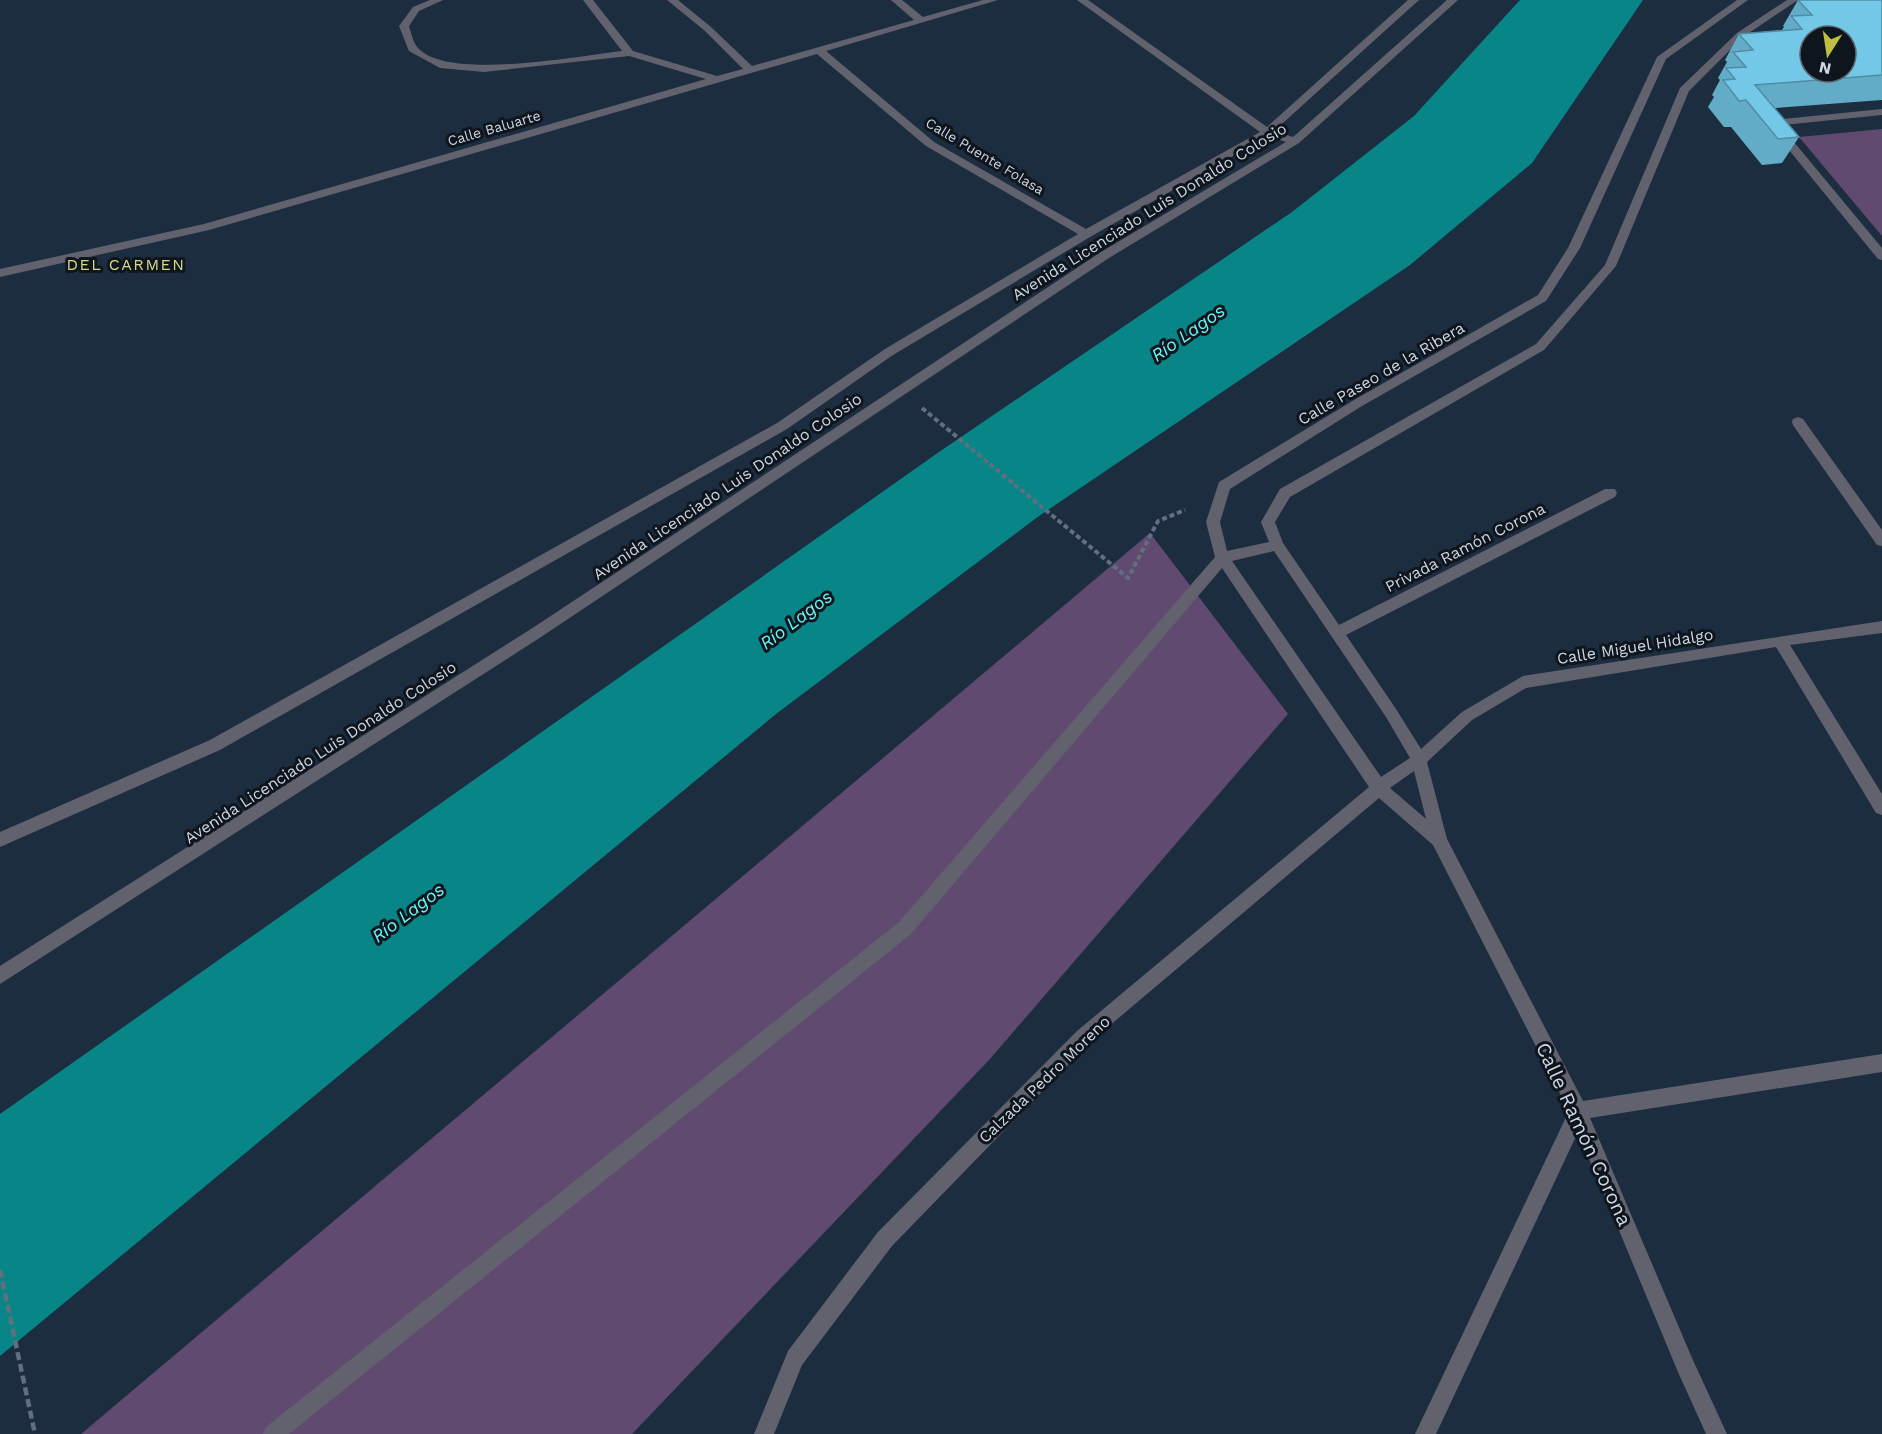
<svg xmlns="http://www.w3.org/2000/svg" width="1882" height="1434" font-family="'Work Sans',sans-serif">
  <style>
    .green { fill: #604a6f }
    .water { fill: #088587 }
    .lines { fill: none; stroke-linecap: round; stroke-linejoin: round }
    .path-far1 { stroke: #616f7f; stroke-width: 4; stroke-dasharray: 5 3; stroke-linecap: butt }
    .path { stroke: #616f7f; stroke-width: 4.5; stroke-dasharray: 8 4; stroke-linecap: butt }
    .minor { fill: #61626e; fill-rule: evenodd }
    .wall { fill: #63acc8 }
    .building { fill: #73c8e8; stroke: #508ca2; stroke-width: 1.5; fill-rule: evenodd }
    .labels { text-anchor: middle; stroke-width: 6; stroke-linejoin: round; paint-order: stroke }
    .far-street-label { font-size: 14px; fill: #cdd7e4; stroke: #0e151d }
    .street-label { font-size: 16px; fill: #cdd7e4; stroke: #0e151d }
    .far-quarter-label { font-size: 16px; letter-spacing: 1.5px; fill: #d6d88a; stroke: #0e151d }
    .water-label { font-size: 18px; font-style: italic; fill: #66f8f9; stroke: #0e151d }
    .near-street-label { font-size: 20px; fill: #cdd7e4; stroke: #0e151d }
  </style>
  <rect width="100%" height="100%" fill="#1d2d40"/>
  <g class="green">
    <polygon points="1882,129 1882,236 1799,137"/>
    <polygon points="1150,533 1288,714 989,1060 632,1434 81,1434"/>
  </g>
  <polygon class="water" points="1520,0 1643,0 1532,163 1410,265 1039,516 776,714 0,1356 0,1114 939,452 1292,212 1414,116"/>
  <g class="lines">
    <polyline class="path-far1" points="922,408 1128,578 1158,521 1185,510"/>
    <polyline class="path" points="0,1270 35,1434"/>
    <g class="minor">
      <path d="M430 0H443L419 11 409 26C411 32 413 43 418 48 448 81 578 56 622 51L583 0H593L633 51 717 76 743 69 705 31 667 0H678L711 27 752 66 914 20 891 0H902L923 17 983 0H998L826 51 934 142 1086 229 1260 132 1077 0H1088L1267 127 1408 0H1419L1274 131 1293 137 1447 0H1458L1299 143 1109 258 541 637 0 984V966L531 629 1101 252 1286 142 1268 136 1090 237 893 355 787 429 220 750 0 847V832L210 740 777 423 885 349 1078 234 926 146 817 54 209 230 0 277V269L204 224 706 79 629 56 484 72 440 68 409 51 399 26 413 7Z"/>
      <path d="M1737 0H1748L1666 59 1580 248 1546 301 1362 406 1230 489 1220 522 1227 551 1269 542 1261 522 1280 489 1536 344 1605 265 1680 88 1737 33 1787 0H1798L1743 37 1689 91 1616 266 1544 350 1290 497 1275 522 1283 543 1339 625 1605 489H1615L1617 493 1615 497 1346 635 1396 709 1421 749 1462 712 1523 676 1882 621V633L1790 645 1882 794V815L1876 813 1776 647 1526 688 1472 720 1427 762 1447 839 1583 1101 1882 1054V1072L1590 1118 1692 1358 1727 1434H1706L1678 1372 1578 1132 1436 1434H1415L1569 1111 1433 845 1379 798 1089 1043 892 1246 802 1365 774 1434H754L788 1351 878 1232 1077 1031 1369 787 1222 568 911 934 289 1434H263L266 1427 899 922 1215 557 1206 522 1219 482 1354 400 1538 295 1568 248 1657 57ZM1274 551 1386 717 1410 758 1381 777 1232 561ZM1414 771 1426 819 1390 788Z"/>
      <polygon points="1882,109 1882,115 1772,126 1767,123 1772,120"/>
      <polygon points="1780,129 1784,130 1882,248 1882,260 1878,259 1776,134 1775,132"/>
      <polygon points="1798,417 1803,419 1882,530 1882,546 1877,545 1793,425 1792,422 1793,419"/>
    </g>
  </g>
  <polygon class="wall" points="1798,0 1882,0 1882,100 1775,108 1799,137 1782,163 1762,165 1731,127 1724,127 1708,107 1714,97 1712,95 1720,80 1718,78 1727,62 1725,60 1739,34 1782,30 1784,27 1783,26"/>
  <path class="building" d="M1798 0H1882V75L1755 85 1799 137 1778 139 1746 100 1739 101 1723 80 1735 79 1726 68 1746 67 1733 52 1753 50 1739 34 1802 29 1791 16 1812 15ZM1810 36H1846V72H1810Z"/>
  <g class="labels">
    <g class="far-street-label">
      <text transform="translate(494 128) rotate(-16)" y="5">Calle Baluarte</text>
      <text transform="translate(985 156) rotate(31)" y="5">Calle Puente Folasa</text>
    </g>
    <g class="street-label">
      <text transform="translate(1149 211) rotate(-32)" y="6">Avenida Licenciado Luis Donaldo Colosio</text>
      <text transform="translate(1381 373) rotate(-30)" y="6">Calle Paseo de la Ribera</text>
      <text transform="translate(727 486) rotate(-34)" y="6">Avenida Licenciado Luis Donaldo Colosio</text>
      <text transform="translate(1465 547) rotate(-27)" y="6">Privada Ramón Corona</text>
      <text transform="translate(1635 646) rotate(-9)" y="6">Calle Miguel Hidalgo</text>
      <text transform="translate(320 752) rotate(-33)" y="6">Avenida Licenciado Luis Donaldo Colosio</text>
      <text transform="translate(1044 1079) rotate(-44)" y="6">Calzada Pedro Moreno</text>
    </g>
    <g class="far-quarter-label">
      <text x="126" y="270">DEL CARMEN</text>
    </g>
    <g class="water-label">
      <text transform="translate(1188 333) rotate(-35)" y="6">Río Lagos</text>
      <text transform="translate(796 620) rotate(-37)" y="6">Río Lagos</text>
      <text transform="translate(408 913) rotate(-37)" y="6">Río Lagos</text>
    </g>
    <g class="near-street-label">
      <text transform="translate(1584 1134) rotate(65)" y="7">Calle Ramón Corona</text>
    </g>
  </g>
  <g transform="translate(1828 54) rotate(192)"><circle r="28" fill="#0e151d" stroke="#5a636d" stroke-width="1.5"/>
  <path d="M0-4.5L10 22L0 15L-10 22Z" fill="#bdbf43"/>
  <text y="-9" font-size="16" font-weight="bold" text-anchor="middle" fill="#cdd7e4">N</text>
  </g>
</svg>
